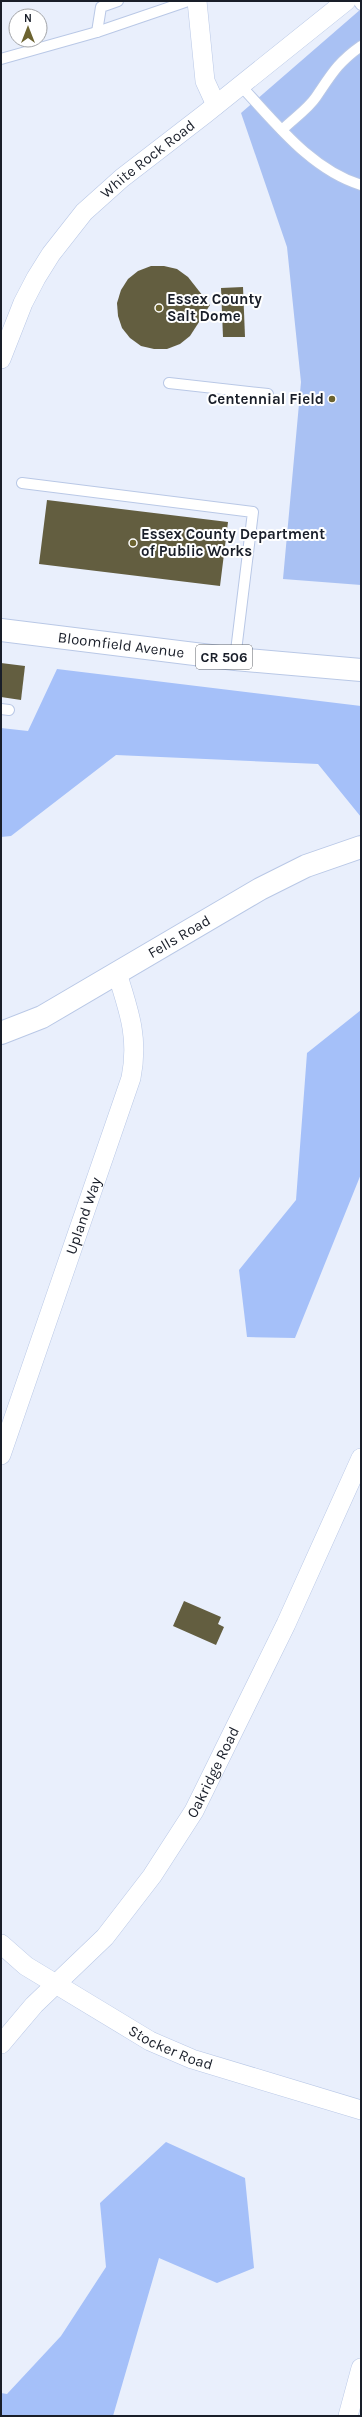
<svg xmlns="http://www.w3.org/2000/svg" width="362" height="2417" font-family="Karla,sans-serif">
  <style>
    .green { fill: #a9c1f3 }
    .forest { fill: #a5c0f9 }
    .building { fill: #635e40 }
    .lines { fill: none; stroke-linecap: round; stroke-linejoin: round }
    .service-casing { stroke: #b9c8e6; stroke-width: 12 }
    .minor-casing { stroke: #b9c8e6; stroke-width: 20 }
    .tertiary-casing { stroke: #b9c8e6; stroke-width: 24 }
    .primary-casing { stroke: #b9c8e6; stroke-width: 24 }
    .service { stroke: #fff; stroke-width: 10 }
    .minor { stroke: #fff; stroke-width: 19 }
    .tertiary { stroke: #fff; stroke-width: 22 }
    .primary { stroke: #fff; stroke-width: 22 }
    .poi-dot { fill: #6c6330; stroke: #fff; stroke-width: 1.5 }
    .labels { text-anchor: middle; stroke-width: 4; stroke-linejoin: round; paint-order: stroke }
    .shield { fill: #fff; stroke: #5e6269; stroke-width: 1 }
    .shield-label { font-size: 14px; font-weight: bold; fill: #191e29 }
    .street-label { font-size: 15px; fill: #191e29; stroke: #fff }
    .poi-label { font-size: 15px; font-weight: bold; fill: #191e29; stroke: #fff; text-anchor: start }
  </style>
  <rect width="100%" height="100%" fill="#e9effc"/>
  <polygon class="green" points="361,9 361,585 283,579 301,382 287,247 241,113"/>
  <g class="forest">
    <polygon points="57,669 361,706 361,817 318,764 116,755 11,836 1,837 1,728 28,731"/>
    <polygon points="361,1010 361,1174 295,1338 247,1337 239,1270 296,1200 307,1053"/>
    <polygon points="166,2142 245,2178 254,2268 217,2283 159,2258 113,2416 1,2416 1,2393 7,2394 61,2336 106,2267 100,2203"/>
  </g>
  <g class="building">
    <polygon points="151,266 164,266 177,269 188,277 210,305 190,336 180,344 167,349 154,349 141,346 130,338 122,328 118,316 117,303 121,290 128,279 138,271"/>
    <polygon points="243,287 245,337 223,337 221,288"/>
    <polygon points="47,500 228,522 220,586 39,564"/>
    <polygon points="1,663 25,666 21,700 1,697"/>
    <polygon points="184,1601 221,1617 218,1624 224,1627 216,1645 173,1626"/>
  </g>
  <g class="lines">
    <defs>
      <g id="service">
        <polyline points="358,1 361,5"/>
        <polyline points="97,32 101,7 118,1"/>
        <polyline points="1,59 97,32 188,1"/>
        <path d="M240 85C275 122 310 169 361 185"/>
        <path d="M282 130C293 119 308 109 316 97 331 75 338 62 361 46"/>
        <polyline points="169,383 268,394"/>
        <polyline points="22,483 253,512 235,659"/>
        <polyline points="1,709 9,710"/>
      </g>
      <g id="minor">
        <polyline points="197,1 205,81 216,105"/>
        <path id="s1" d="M1 359 23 303 36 278 51 254 84 212 122 178 205 114 346 1"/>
        <path id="s2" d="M1 1455 131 1078C139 1038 129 1011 117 973"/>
        <path id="s3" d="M1 1944 26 1966 150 2041 192 2059 361 2110"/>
        <path id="s4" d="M1 2044 34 2005 105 1937 152 1876 194 1811 286 1624 361 1458"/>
        <polyline points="348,2416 361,2368"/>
      </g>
      <g id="tertiary">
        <path id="s5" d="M1 1033 42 1017 260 889 306 866 361 847"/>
      </g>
      <g id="primary">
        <path id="s6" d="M1 630 235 659 361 670"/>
      </g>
    </defs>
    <use href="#service" class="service-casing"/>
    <use href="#minor" class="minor-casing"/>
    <use href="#tertiary" class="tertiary-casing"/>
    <use href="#primary" class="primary-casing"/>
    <use href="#service" class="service"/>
    <use href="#minor" class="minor"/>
    <use href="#tertiary" class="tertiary"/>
    <use href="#primary" class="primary"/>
  </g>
  <g class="poi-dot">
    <circle cx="159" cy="308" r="4"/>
    <circle cx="332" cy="399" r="4"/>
    <circle cx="133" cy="543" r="4"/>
  </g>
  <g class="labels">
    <rect class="shield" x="196" y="645" width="56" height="24" rx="3"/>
    <g class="shield-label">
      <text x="224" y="662">CR 506</text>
    </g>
    <g class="street-label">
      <text dy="5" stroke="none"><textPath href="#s1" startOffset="253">White Rock Road</textPath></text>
      <text dy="5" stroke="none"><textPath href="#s6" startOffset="121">Bloomfield Avenue</textPath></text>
      <text dy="5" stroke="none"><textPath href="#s5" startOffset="203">Fells Road</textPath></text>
      <text dy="5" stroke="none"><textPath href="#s2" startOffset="253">Upland Way</textPath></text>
      <text dy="5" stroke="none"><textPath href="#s4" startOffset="347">Oakridge Road</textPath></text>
      <text dy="5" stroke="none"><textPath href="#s3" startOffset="200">Stocker Road</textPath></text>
    </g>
    <g class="poi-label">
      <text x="167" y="304">Essex County<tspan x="167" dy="17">Salt Dome</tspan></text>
      <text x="324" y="404" text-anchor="end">Centennial Field</text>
      <text x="141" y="539">Essex County Department<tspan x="141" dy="17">of Public Works</tspan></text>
    </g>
  </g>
  <rect width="362" height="2417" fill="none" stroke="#191e29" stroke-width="4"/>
  <g transform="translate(28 28)"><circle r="19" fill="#ffffff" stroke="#a3a5a9"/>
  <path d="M0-3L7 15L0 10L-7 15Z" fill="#6c6330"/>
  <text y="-6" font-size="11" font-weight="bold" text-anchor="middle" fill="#191e29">N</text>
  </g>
</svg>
